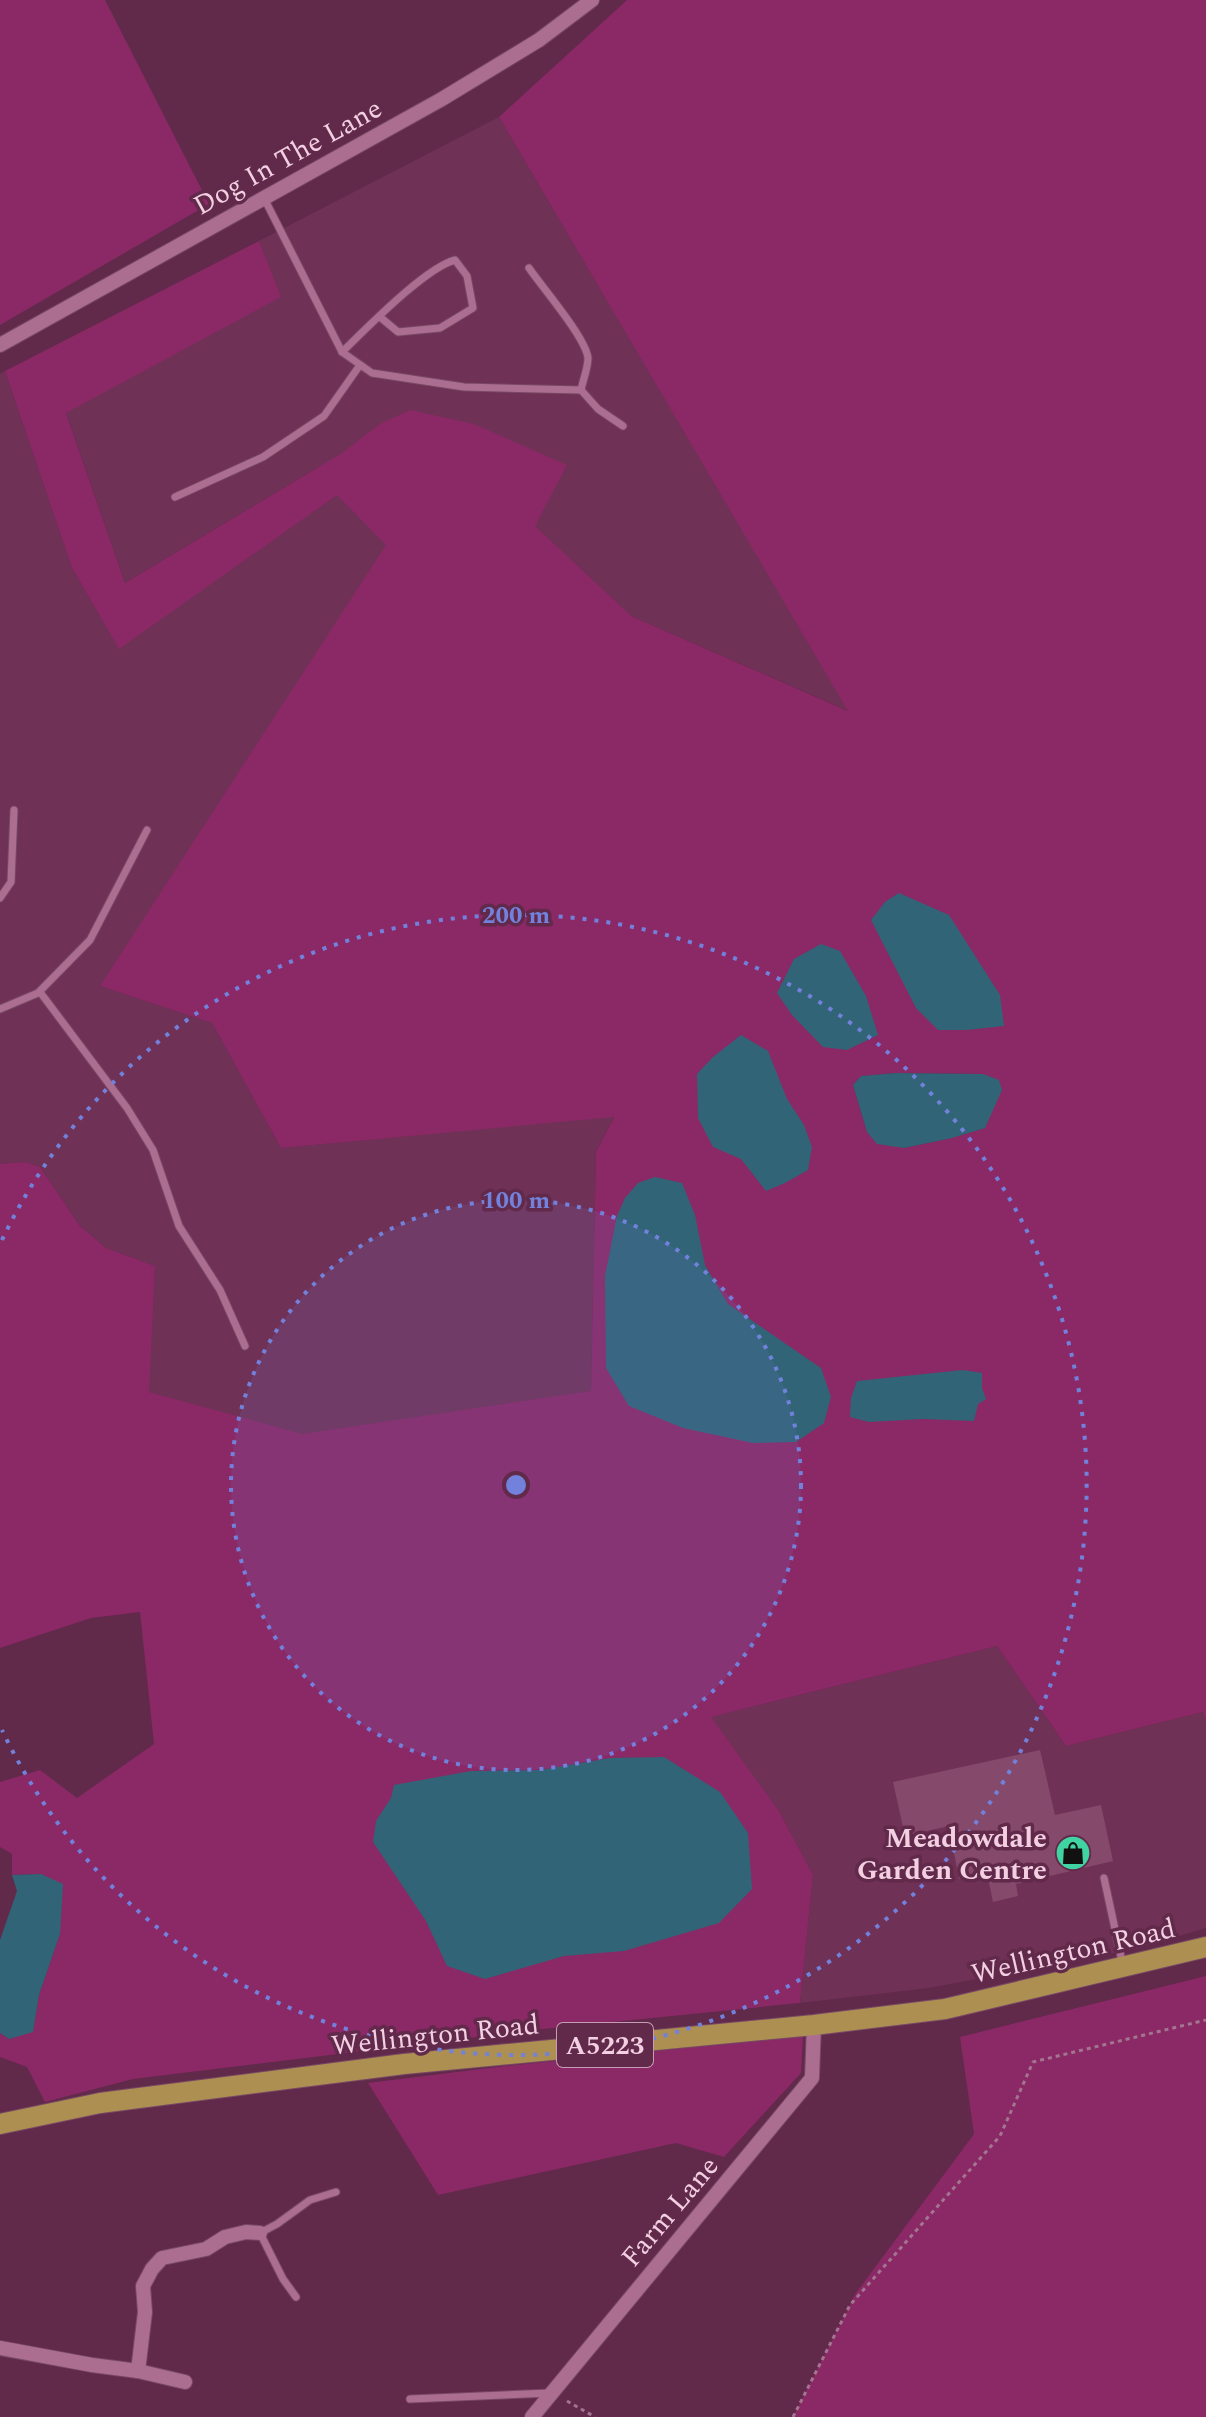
<svg xmlns="http://www.w3.org/2000/svg" width="1206" height="2417" font-family="Spectral,serif">
  <style>
    .built { fill: #703156 }
    .green { fill: #8a2966; fill-rule: evenodd }
    .water { fill: #326477 }
    .building { fill: #854a6b }
    .lines { fill: none; stroke-linecap: round; stroke-linejoin: round }
    .service-casing { stroke: #784865; stroke-width: 9 }
    .minor-casing { stroke: #784865; stroke-width: 16 }
    .primary-casing { stroke: #784865; stroke-width: 22 }
    .path { stroke: #a47590; stroke-width: 3; stroke-dasharray: 4 4; stroke-linecap: butt }
    .service { stroke: #ac6e90; stroke-width: 7 }
    .minor { stroke: #ac6e90; stroke-width: 14 }
    .primary { stroke: #ac8f51; stroke-width: 20 }
    .ring { fill: none; stroke: #7282dc; stroke-width: 4; stroke-dasharray: 4 8 }
    .labels { text-anchor: middle; stroke-width: 7; stroke-linejoin: round; paint-order: stroke }
    .shield { fill: #61294a; stroke: #c69db4; stroke-width: 2 }
    .shield-label { font-size: 26px; font-weight: bold; fill: #f2cfe1 }
    .street-label { font-size: 28px; fill: #f2cfe1; stroke: #61294a }
    .poi-label { font-size: 28px; font-weight: bold; fill: #f2cfe1; stroke: #61294a; text-anchor: end }
    .centre { fill: #7282dc; stroke: #61294a; stroke-width: 4 }
    .ring-label { font-size: 24px; text-anchor: middle; font-weight: bold; fill: #7282dc; stroke: #61294a; stroke-width: 7; stroke-linejoin: round; paint-order: stroke }
  </style>
  <rect width="100%" height="100%" fill="#61294a"/>
  <g class="built">
    <polygon points="499,117 849,711 631,616 100,986 212,1023 281,1148 614,1116 596,1152 591,1392 302,1435 148,1392 155,1266 106,1248 80,1226 40,1167 25,1162 0,1164 0,374 5,371 72,568 119,648 317,468 125,583 66,412 280,297 259,241"/>
    <polygon points="997,1646 1066,1746 1203,1712 1206,1721 1206,1928 1136,1949 929,1988 800,2003 813,1875 779,1811 710,1717"/>
  </g>
  <g class="green">
    <polygon points="0,0 105,0 209,204 0,325"/>
    <path d="M627 0H1206V1721L1203 1712 1066 1746 997 1646 711 1717 779 1811 813 1875 800 2003 543 2029 133 2079 45 2102 27 2067 0 2057V2033L9 2039 33 2031 39 1995 60 1934 41 1874 12 1875V1854L0 1847V1782L40 1770 77 1798 154 1744 140 1612 91 1618 0 1648V1164L25 1162 40 1167 80 1226 106 1248 155 1266 149 1392 302 1434 591 1391 596 1152 614 1117 281 1148 212 1023 100 986 386 545 337 495 119 649 72 568 5 371 259 241 281 297 66 413 125 583 342 453 380 424 410 410 474 424 567 465 535 526 631 616 848 711 499 117ZM896 1073 983 1074 985 1128 951 1138 904 1148 867 1132 853 1085 861 1076Z"/>
    <polygon points="1206,1976 1206,2417 793,2417 856,2293 974,2134 960,2037"/>
    <polygon points="803,2036 801,2073 724,2157 676,2143 438,2195 368,2083 505,2066"/>
  </g>
  <g class="water">
    <polygon points="899,893 949,915 1000,995 1004,1026 967,1030 938,1030 916,1008 871,920 885,902"/>
    <polygon points="821,944 840,951 866,996 878,1035 847,1050 823,1047 792,1015 777,993 794,959"/>
    <polygon points="741,1035 768,1051 787,1099 804,1125 812,1147 808,1170 785,1183 766,1191 741,1159 713,1147 698,1118 697,1074 713,1057"/>
    <polygon points="896,1073 983,1074 999,1080 1002,1090 985,1128 952,1138 904,1148 877,1144 867,1132 853,1085 861,1076"/>
    <polygon points="655,1177 682,1183 695,1215 705,1265 728,1304 821,1368 831,1397 824,1423 796,1442 753,1443 683,1428 629,1406 606,1368 605,1276 617,1216 625,1198 638,1183"/>
    <polygon points="963,1370 982,1373 982,1388 986,1399 978,1404 974,1421 923,1419 869,1422 850,1417 851,1398 857,1381"/>
    <polygon points="664,1757 720,1792 748,1833 752,1889 719,1923 624,1951 564,1956 485,1979 447,1966 426,1921 373,1842 376,1821 391,1798 394,1785 471,1771 540,1770 610,1758"/>
    <polygon points="41,1874 63,1884 60,1934 39,1995 33,2032 9,2039 0,2033 0,1940 17,1891 12,1875"/>
  </g>
  <polygon class="building" points="1040,1750 1055,1815 1101,1805 1113,1861 1016,1884 1018,1896 993,1902 987,1873 959,1879 949,1826 905,1836 893,1782"/>
  <g class="lines">
    <defs>
      <g id="service">
        <polyline points="264,198 342,352 372,373 464,387 581,390 598,409 623,426"/>
        <path d="M529 268C542 287 586 338 588 358 588 368 583 380 581 390"/>
        <path d="M342 352C367 328 425 268 455 260L467 276 473 308 440 328 398 332 380 317"/>
        <polyline points="175,497 263,457 324,416 360,365"/>
        <polyline points="0,898 11,882 14,810"/>
        <polyline points="40,992 127,1108 153,1150 179,1226 220,1290 245,1346"/>
        <polyline points="0,1009 38,993 90,940 147,830"/>
        <polyline points="1104,1878 1123,1966"/>
        <polyline points="296,2297 283,2279 260,2233 277,2224 310,2200 336,2192"/>
        <polyline points="410,2399 550,2393"/>
      </g>
      <g id="minor">
        <polyline points="0,345 442,99 539,40 592,0"/>
        <polyline points="0,2348 92,2365 138,2371 185,2382"/>
        <polyline points="138,2371 145,2312 143,2286 152,2269 162,2258 206,2249 225,2237 246,2232 260,2233"/>
        <polyline points="532,2417 812,2078 814,2025"/>
      </g>
      <polyline id="primary" points="0,2124 100,2103 404,2064 814,2025 945,2009 1206,1947"/>
    </defs>
    <use href="#service" class="service-casing"/>
    <use href="#minor" class="minor-casing"/>
    <use href="#primary" class="primary-casing"/>
    <g class="path">
      <polyline points="567,2401 595,2417"/>
      <polyline points="793,2417 850,2305 1000,2136 1033,2062 1206,2020"/>
    </g>
    <use href="#service" class="service"/>
    <use href="#minor" class="minor"/>
    <use href="#primary" class="primary"/>
  </g>
  <circle cx="516" cy="1485" r="285" fill="#7282dc" fill-opacity=".12"/>
  <g class="ring">
    <circle cx="516" cy="1485" r="285"/>
    <path d="M2 1240A570 570 0 1 1 2 1730"/>
  </g>
  <defs>
    <symbol id="shop-disc" viewBox="-11 -11 22 22"><circle r="9.5" fill="#3fd4a2" stroke="#61294a"/><path d="M-5-2.5h2.3a2.7 3.5 0 0 1 5.4 0H5L5.5 6h-11ZM-1.5-2.5h3a1.5 2.3 0 0 0-3 0Z" fill="#111"/></symbol>
  </defs>
  <g fill-rule="evenodd">
    <use href="#shop-disc" x="1053" y="1833" width="40" height="40"/>
  </g>
  <g class="labels">
    <rect class="shield" x="557" y="2023" width="96" height="44" rx="6"/>
    <g class="shield-label">
      <text x="605" y="2054">A5223</text>
    </g>
    <g class="street-label">
      <text transform="translate(287 156) rotate(-29)" y="10">Dog In The Lane</text>
      <text transform="translate(1073 1950) rotate(-13)" y="10">Wellington Road</text>
      <text transform="translate(435 2034) rotate(-6)" y="10">Wellington Road</text>
      <text transform="translate(669 2211) rotate(-50)" y="10">Farm Lane</text>
    </g>
    <g class="poi-label">
      <text x="1047" y="1847">Meadowdale<tspan x="1047" dy="32">Garden Centre</tspan></text>
    </g>
  </g>
  <circle cx="516" cy="1485" r="12" class="centre"/>
  <g class="ring-label">
    <text x="516" y="923">200 m</text>
    <text x="516" y="1208">100 m</text>
  </g>
</svg>
